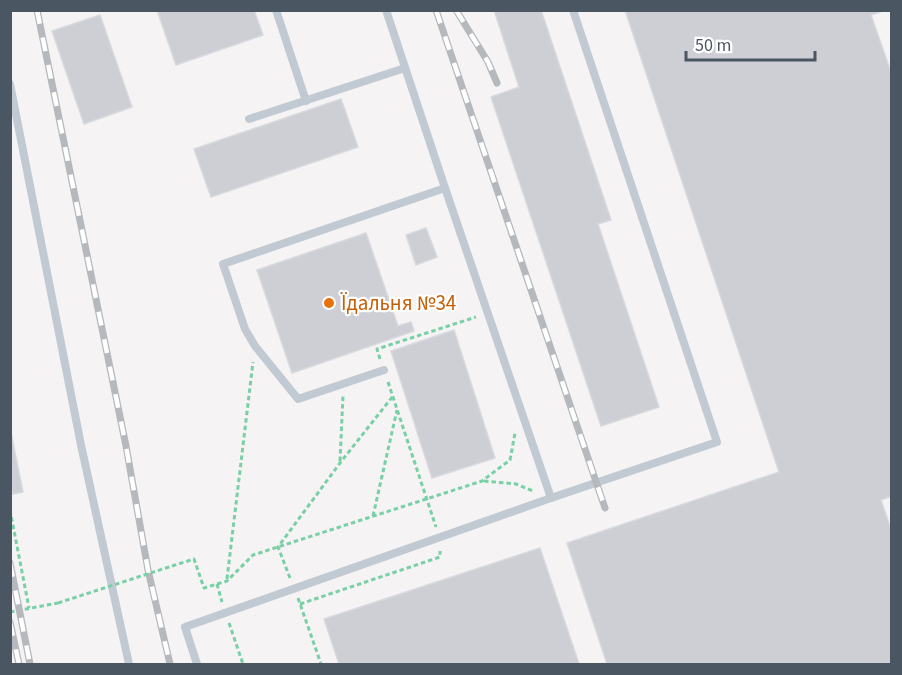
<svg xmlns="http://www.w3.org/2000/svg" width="902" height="675" font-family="'Source Sans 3',sans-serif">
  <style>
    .building { fill: #cdcfd5; stroke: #d7d9de; stroke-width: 1.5 }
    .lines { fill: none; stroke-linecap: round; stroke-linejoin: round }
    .path { stroke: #7ad0a6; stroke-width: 3; stroke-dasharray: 4.5 3; stroke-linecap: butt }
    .lane { stroke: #c1cad2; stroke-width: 8 }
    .rail-casing { stroke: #b5b8bd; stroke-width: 7 }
    .rail { stroke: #fff; stroke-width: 4.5; stroke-dasharray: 14; stroke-linecap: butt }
    .path-bridge { stroke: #7ad0a6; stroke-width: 3; stroke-dasharray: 4.5 3; stroke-linecap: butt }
    .food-dot { fill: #e8710a; stroke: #fff; stroke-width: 2 }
    .labels { text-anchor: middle; stroke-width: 4.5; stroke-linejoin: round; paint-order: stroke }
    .food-label { font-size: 21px; fill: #c56008; stroke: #fff; text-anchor: start }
  </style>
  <rect width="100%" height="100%" fill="#f5f3f3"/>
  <g class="building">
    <polygon points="157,10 254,10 263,35 176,65"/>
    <polygon points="494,10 541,10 611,220 598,224 659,407 601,426 491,97 519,87"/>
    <polygon points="625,10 886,10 871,15 892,75 892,496 881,500 892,532 892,664 607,664 567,543 779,472"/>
    <polygon points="100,15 132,107 84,124 52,31"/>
    <polygon points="341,99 358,147 211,197 194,149"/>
    <polygon points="426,228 437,257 416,265 406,235"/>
    <polygon points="366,233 398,326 411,322 414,331 292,373 257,270"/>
    <polygon points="454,330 495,458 432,478 391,351"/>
    <polygon points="10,428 23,492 13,494 10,479"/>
    <polygon points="540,548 579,664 339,664 324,619"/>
  </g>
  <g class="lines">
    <g class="path">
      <polyline points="380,359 377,349 476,317"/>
      <polyline points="388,382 436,527"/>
      <polyline points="340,461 343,396"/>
      <polyline points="484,481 516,484 533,491"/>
      <polyline points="10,510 29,608"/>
      <polyline points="373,516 397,410"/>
      <polyline points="172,566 194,559 204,588 227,581 253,555 482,481 510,460 515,433"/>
      <polyline points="290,578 278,547 340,463 393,396"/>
      <polyline points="227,579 253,362"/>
      <polyline points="217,584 222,602"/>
      <polyline points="298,598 321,664"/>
      <polyline points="300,604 440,557 440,551"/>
      <polyline points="10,612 58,603"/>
      <polyline points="229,623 243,664"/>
    </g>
    <g class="lane">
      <polyline points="276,10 306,101"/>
      <polyline points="386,10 445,188 551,498"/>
      <polyline points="10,84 81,445 129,664"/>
      <polyline points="249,119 405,68"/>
      <polyline points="384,370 298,399 255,346 245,329 223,264 445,188"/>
      <polyline points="197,664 185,627 551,498 717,442 573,10"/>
    </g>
    <defs>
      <g id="rail">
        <polyline points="37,10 126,446 148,570 170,664"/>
        <polyline points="436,10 605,508"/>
        <polyline points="456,10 488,62 497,83"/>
        <polyline points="10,563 30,664"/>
        <polyline points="10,622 19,664"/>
      </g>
    </defs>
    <use href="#rail" class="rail-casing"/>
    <use href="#rail" class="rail"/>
    <polyline class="path-bridge" points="58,603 172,566"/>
  </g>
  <circle class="food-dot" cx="329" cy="303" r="6"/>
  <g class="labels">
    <g class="food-label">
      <text x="341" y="310">Їдальня №34</text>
    </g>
  </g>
  <rect width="902" height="675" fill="none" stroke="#4a5661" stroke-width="24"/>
  <path d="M686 51v9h129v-9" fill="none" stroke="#4a5661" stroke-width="3"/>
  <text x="695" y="51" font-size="18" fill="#4a5661" stroke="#ffffff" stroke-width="4.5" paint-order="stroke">50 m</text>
</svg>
